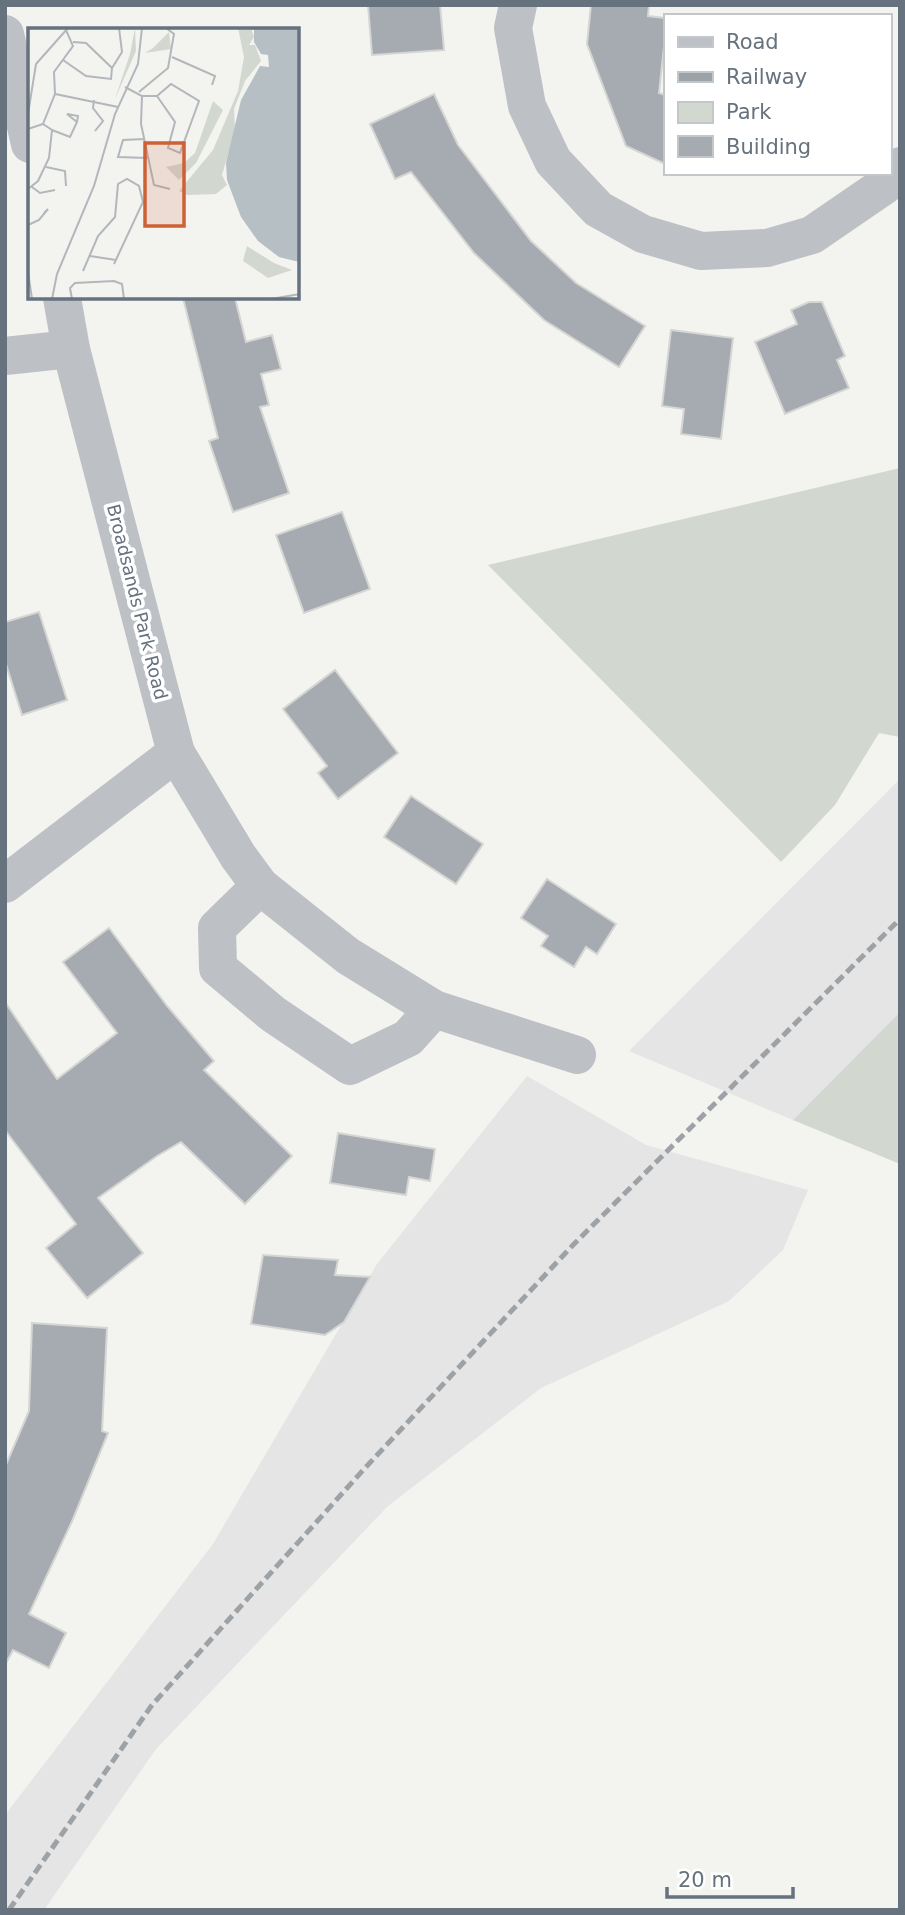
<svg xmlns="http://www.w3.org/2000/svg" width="905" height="1915" font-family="'DejaVu Sans',sans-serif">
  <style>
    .built { fill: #e4e5e4 }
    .green { fill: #d2d8d0 }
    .building { fill: #a5abb0; stroke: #d5d5d3; stroke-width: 2 }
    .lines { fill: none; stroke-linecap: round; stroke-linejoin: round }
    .street { stroke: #bdc0c4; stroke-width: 38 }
    .rail { stroke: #9da2a7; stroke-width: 5; stroke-dasharray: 10 5; stroke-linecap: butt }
    .labels { text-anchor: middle; stroke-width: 7; stroke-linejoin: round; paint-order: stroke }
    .street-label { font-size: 18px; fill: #66727e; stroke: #fff }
    .inset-road { fill: none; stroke: #b2b7bb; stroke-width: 2 }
    .view { fill: #ce6036; fill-opacity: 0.15; stroke: #ce6036; stroke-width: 3.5 }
    .inset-edge { fill: none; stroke: #66727e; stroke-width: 3.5 }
  </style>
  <rect width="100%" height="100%" fill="#f3f3f0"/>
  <g class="built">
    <polygon points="900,779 900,1012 793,1120 629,1051"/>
    <polygon points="527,1076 646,1145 808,1190 783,1250 729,1301 541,1388 388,1506 156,1749 44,1910 5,1910 5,1815 213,1544 377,1264"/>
  </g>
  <g class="green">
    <polygon points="900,468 900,737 879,733 835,805 781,862 488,565"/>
    <polygon points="900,1012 900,1164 793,1120"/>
  </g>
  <g class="building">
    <polygon points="368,5 440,5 444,50 372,55"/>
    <polygon points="591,5 649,5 648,16 665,18 665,37 659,93 665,95 665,164 626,146 587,44"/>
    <polygon points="434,94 458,145 531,241 576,283 645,326 619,367 544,320 474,253 411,172 395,179 370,124"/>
    <polygon points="183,298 235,298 246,342 272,335 281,369 261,374 269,405 260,407 289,493 233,512 209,441 218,438"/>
    <polygon points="809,302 822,302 845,356 837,360 849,388 785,414 755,342 797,324 791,310"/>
    <polygon points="671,330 733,338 721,439 681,434 684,409 662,406"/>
    <polygon points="342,512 370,589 304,613 276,535"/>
    <polygon points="39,612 67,700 22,715 5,661 5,622"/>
    <polygon points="335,670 398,753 338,799 318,773 327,766 283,709"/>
    <polygon points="411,796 483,844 456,884 384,837"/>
    <polygon points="547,879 616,924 597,954 586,947 574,967 541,946 548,936 521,918"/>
    <polygon points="109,928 167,1006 214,1061 204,1070 292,1156 245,1204 181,1142 157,1156 98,1198 143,1253 87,1298 46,1248 76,1224 5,1130 5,1002 57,1079 117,1033 63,962"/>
    <polygon points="338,1133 435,1149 430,1181 409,1177 406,1195 330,1183"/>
    <polygon points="263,1255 338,1260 335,1275 370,1277 344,1322 325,1335 251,1324"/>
    <polygon points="32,1323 107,1328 102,1431 108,1433 73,1519 29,1614 66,1633 49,1668 13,1650 5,1665 5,1467 29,1411"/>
  </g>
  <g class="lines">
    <g class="street">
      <polyline points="518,5 513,28 527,106 553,161 598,209 643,234 701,251 767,248 812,235 885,185 900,166"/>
      <polyline points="5,34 30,144"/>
      <polyline points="62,298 71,349 176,753 238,856 260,886 348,956 434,1009 577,1055"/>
      <polyline points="5,356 71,349"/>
      <polyline points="5,884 176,753"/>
      <polyline points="260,886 217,928 218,968 273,1014 350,1066 408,1038 434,1009"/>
    </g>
    <polyline class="rail" points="9,1910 152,1705 365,1468 573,1245 900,919"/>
  </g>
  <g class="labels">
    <g class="street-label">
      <text transform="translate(137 602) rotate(76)" y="6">Broadsands Park Road</text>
    </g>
  </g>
  <g transform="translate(28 28)">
    <rect width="271" height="271" fill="#f3f3f0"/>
    <path d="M107 0 108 23 87 71 102 26ZM210 0H223L226 9 221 17H227L233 33 217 53 206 81 207 103 194 147 199 157 188 166 159 167 151 163 185 122 210 63 216 29ZM141 4 143 21 117 25 125 20ZM185 73 195 82 168 135 151 152 138 139 156 135 167 125ZM219 218 246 235 264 242 240 250 215 233Z" fill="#d2d8d0"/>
    <path d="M226 0H271V234L251 229 230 213 213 189 199 152 198 135 213 72 232 38 241 39 240 27 233 26 226 14Z" fill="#b6bfc4"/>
    <path class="inset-road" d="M144 29 187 48 184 57M35 32 58 48 83 51 84 40 58 15 45 14M84 40 94 24 91 0M97 59 114 68 113 96 126 157 142 161M111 64 140 40 146 6 138 0M27 66 26 44 45 18 38 2M114 68H129L143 56 171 73 152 125 140 120 147 94 129 68M66 72 65 80 75 93 67 103M0 86 8 36 40 0M0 101 15 96 27 66 90 79M24 102 42 109 49 94 39 86 50 88 49 94M116 111 95 112 90 129 120 130M18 139 37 143 38 158M4 159 12 165 27 162M0 161 10 153 21 130 24 102 15 96M0 197 11 192 20 181 16 185M62 228 88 232M55 243 70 208 87 189 90 156 99 151 111 158 115 174 86 236M0 244 4 271M24 271 29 246 66 158 87 86 110 36 114 0M44 271 42 260 47 255 86 253 94 256 96 271M243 271 272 266"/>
    <path class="view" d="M117 115H156V198H117Z"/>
    <rect width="271" height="271" class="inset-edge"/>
  </g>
  <rect width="905" height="1915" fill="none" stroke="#66727e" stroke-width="14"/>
  <rect x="664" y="14" width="228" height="161" fill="#ffffff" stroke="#c2c7cb" stroke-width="2"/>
  <rect x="678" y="37" width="35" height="10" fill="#bdc0c4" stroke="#c2c7cb" stroke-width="2"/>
  <text x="726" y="49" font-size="21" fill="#66727e">Road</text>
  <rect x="678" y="72" width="35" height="10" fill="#9da2a7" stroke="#c2c7cb" stroke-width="2"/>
  <text x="726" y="84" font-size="21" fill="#66727e">Railway</text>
  <rect x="678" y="102" width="35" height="21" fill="#d2d8d0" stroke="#c2c7cb" stroke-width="2"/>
  <text x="726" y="119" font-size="21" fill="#66727e">Park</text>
  <rect x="678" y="136" width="35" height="21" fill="#a5abb0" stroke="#c2c7cb" stroke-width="2"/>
  <text x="726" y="154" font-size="21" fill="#66727e">Building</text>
  <path d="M667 1887v10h126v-10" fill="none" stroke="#66727e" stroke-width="3.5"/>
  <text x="678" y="1887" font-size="21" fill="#66727e" stroke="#ffffff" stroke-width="5" paint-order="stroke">20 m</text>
</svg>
